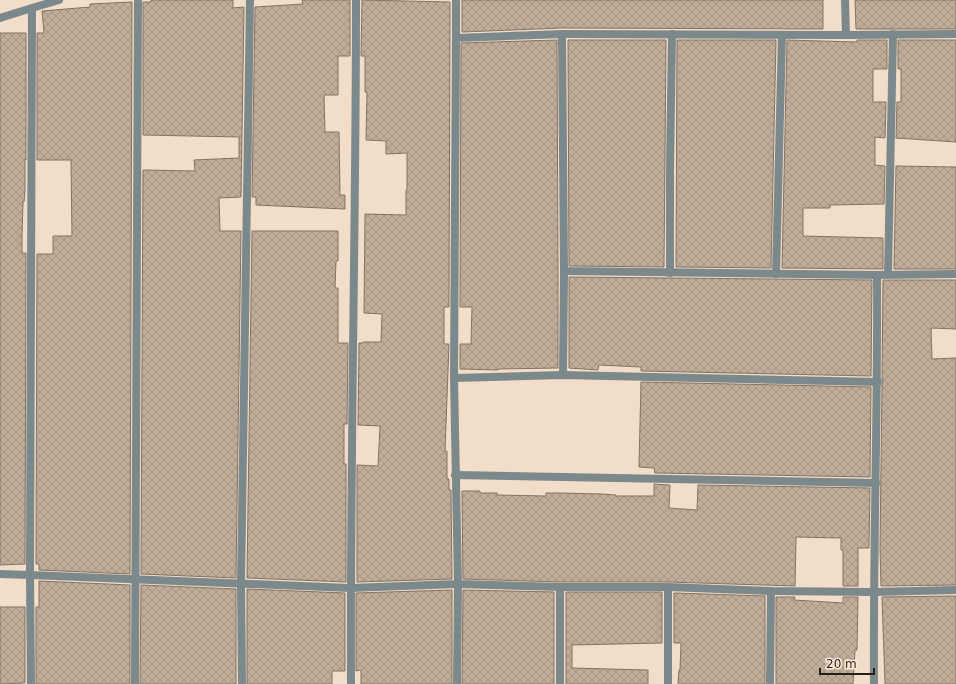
<svg xmlns="http://www.w3.org/2000/svg" width="956" height="684" font-family="'DejaVu Sans',sans-serif">
  <style>
    .building { fill: url(#building-cross-hatch); stroke: #847260 }
    .lines { fill: none; stroke-linecap: round; stroke-linejoin: round }
    .minor { stroke: #7c898c; stroke-width: 8 }
  </style>
  <defs>
    <pattern id="building-cross-hatch" width="8" height="8" patternUnits="userSpaceOnUse"><rect width="8" height="8" fill="#c0ad99"/><path d="M0 0l8 8M0 8l8-8" fill="none" stroke="#a59483"/></pattern>
  </defs>
  <rect width="100%" height="100%" fill="#f2ddc8"/>
  <g class="building">
    <polygon points="151,0 233,0 233,8 244,7 241,197 219,198 220,231 241,231 236,578 141,574 143,170 195,171 194,160 239,158 239,137 143,135 143,2 151,2"/>
    <polygon points="302,0 350,0 350,56 338,56 338,95 324,95 325,132 339,132 340,195 345,195 345,209 256,205 256,197 252,197 255,7 303,4"/>
    <polygon points="362,0 450,2 449,307 444,307 444,344 449,344 445,451 447,451 447,479 449,479 449,490 451,490 452,579 357,582 357,465 378,466 380,426 358,425 359,343 363,343 363,342 381,342 382,314 364,313 365,214 406,215 406,190 407,190 407,153 386,154 386,141 366,140 367,92 365,92 365,56 361,56"/>
    <polygon points="462,0 823,0 823,29 562,28 462,32"/>
    <polygon points="855,0 956,0 956,29 856,29"/>
    <polygon points="132,2 130,574 39,570 39,564 36,564 37,254 53,254 53,236 72,236 71,160 37,160 37,33 44,33 42,11 90,7 90,4"/>
    <polygon points="0,33 26,33 26,160 25,159 25,191 24,202 23,202 22,236 22,253 26,253 25,564 0,565"/>
    <polygon points="557,40 558,271 558,368 498,369 498,370 460,369 460,344 471,344 472,307 460,307 461,43"/>
    <polygon points="568,40 666,40 664,267 569,266"/>
    <polygon points="677,40 776,40 771,268 676,267"/>
    <polygon points="787,40 857,42 857,40 887,40 887,69 873,69 873,102 886,102 885,138 875,137 875,165 885,166 884,204 830,205 830,208 803,208 803,236 883,238 883,269 782,268"/>
    <polygon points="898,40 956,40 956,142 896,138 897,102 901,102 901,69 898,69"/>
    <polygon points="896,166 956,167 956,269 894,269"/>
    <polygon points="252,231 338,231 338,261 336,261 335,288 338,288 338,343 348,343 347,424 344,424 344,464 346,464 346,582 247,578"/>
    <polygon points="569,277 872,280 871,376 641,371 641,367 599,365 598,370 569,368"/>
    <polygon points="883,280 956,280 956,329 931,328 932,359 956,358 956,585 881,586 880,548 882,385 883,382 882,379"/>
    <polygon points="641,382 871,387 870,477 655,473 654,468 639,467"/>
    <polygon points="654,484 670,485 669,508 697,510 698,485 870,488 869,548 858,548 858,586 843,586 843,550 841,550 841,538 796,537 795,586 668,582 560,582 463,579 462,491 480,491 480,493 497,493 497,495 546,496 546,493 560,493 602,494 616,495 616,496 654,496"/>
    <polygon points="39,581 130,585 130,684 36,684 36,607 39,607"/>
    <polygon points="141,585 236,589 236,684 140,684"/>
    <polygon points="247,589 345,593 345,671 332,671 332,684 247,684"/>
    <polygon points="452,590 452,684 361,684 361,670 356,671 356,593"/>
    <polygon points="463,590 554,592 554,684 462,684"/>
    <polygon points="566,592 662,592 662,643 572,645 572,668 648,670 648,684 566,684"/>
    <polygon points="674,593 765,596 765,684 678,684 679,670 680,670 681,643 674,643"/>
    <polygon points="956,596 956,684 885,684 882,597"/>
    <polygon points="776,597 795,597 794,600 843,603 843,597 858,597 857,650 855,650 853,684 776,684"/>
    <polygon points="0,607 25,607 25,683 0,684"/>
  </g>
  <g class="lines">
    <g class="minor">
      <polyline points="456,0 456,38"/>
      <polyline points="845,0 846,35"/>
      <polyline points="32,8 59,0"/>
      <polyline points="0,18 32,8 30,575 350,588 458,584 457,684"/>
      <polyline points="562,34 846,35 956,34"/>
      <polyline points="670,273 670,169 672,34"/>
      <polyline points="776,274 782,35"/>
      <polyline points="888,274 893,34"/>
      <polyline points="877,275 564,271 562,34 456,38 454,378 458,584 560,587 668,587 771,591 874,592 956,590"/>
      <polyline points="563,375 564,271"/>
      <polyline points="454,378 563,375 878,382"/>
      <polyline points="455,475 876,483"/>
      <polyline points="0,574 30,575 31,684"/>
      <polyline points="560,587 560,684"/>
      <polyline points="668,587 668,684"/>
      <polyline points="135,684 138,0"/>
      <polyline points="242,684 241,583 250,0"/>
      <path d="M351 684C350 456 356 228 356 0"/>
      <polyline points="770,684 771,591"/>
      <path d="M874 684C873 548 878 411 877 275L956 274"/>
    </g>
  </g>
  <path d="M820 668v6h54v-6" fill="none" stroke="#261f17" stroke-width="2"/>
  <text x="826" y="668" font-size="12" fill="#261f17" stroke="#ffead5" stroke-width="3" paint-order="stroke">20 m</text>
</svg>
